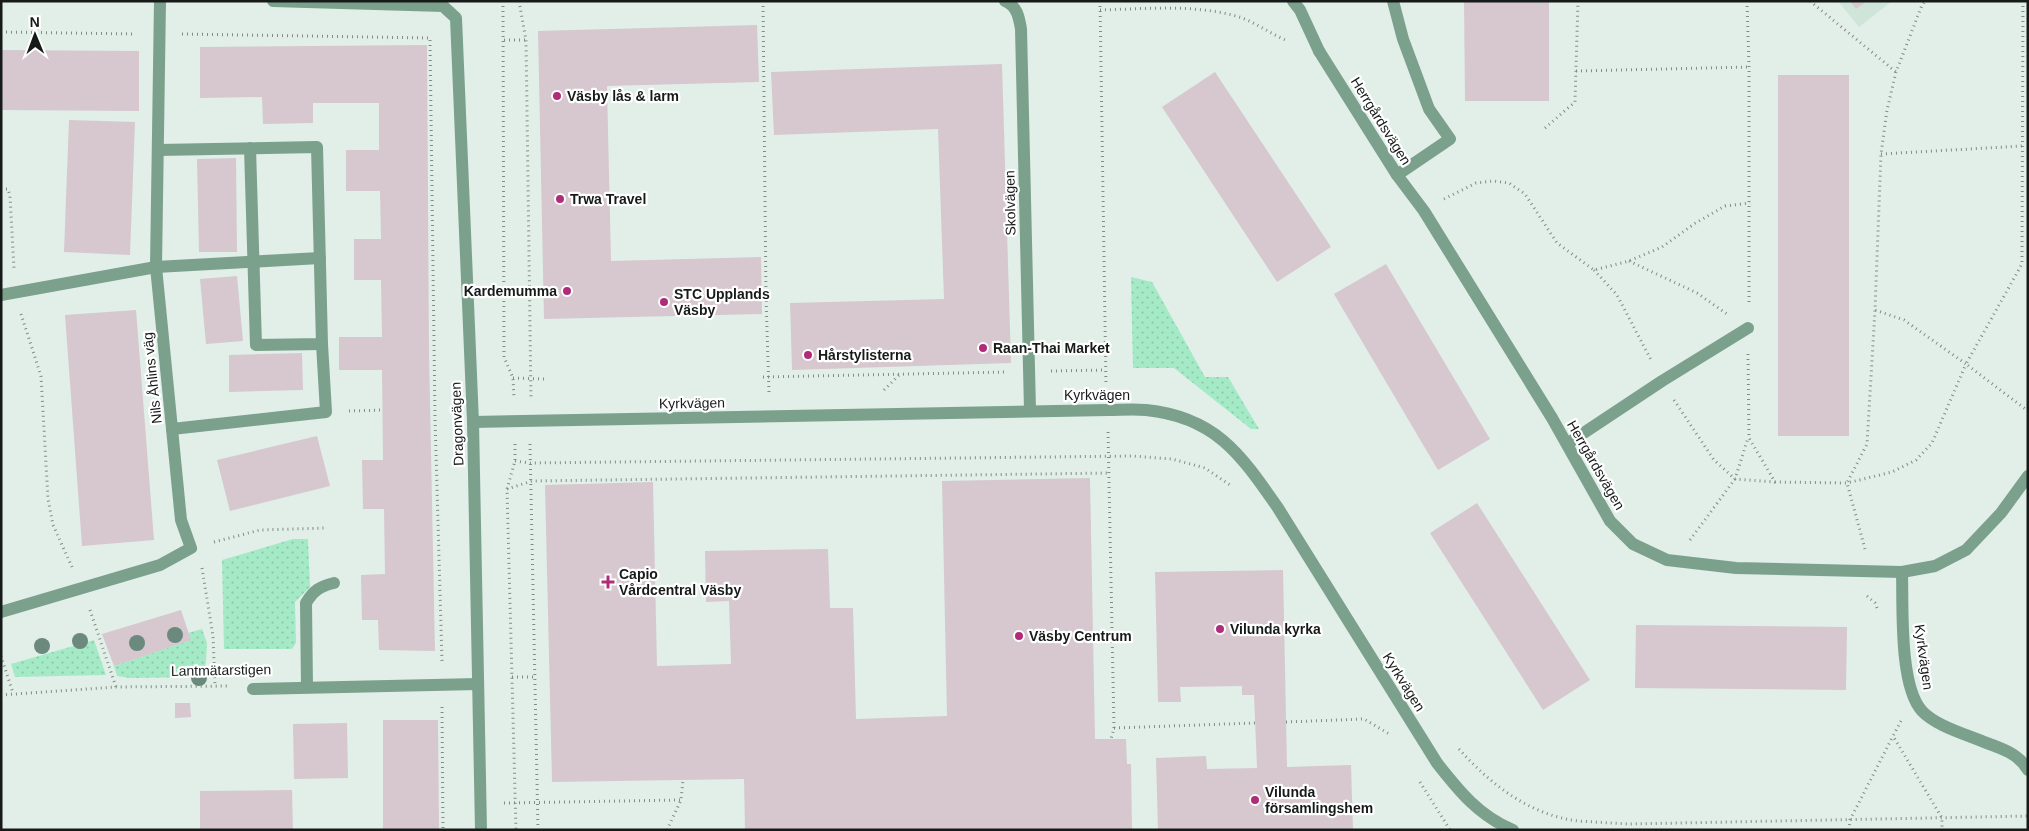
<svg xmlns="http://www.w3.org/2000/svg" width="2029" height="831" font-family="Helvetica,sans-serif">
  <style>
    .built { fill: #cfe5d9 }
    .grass { fill: url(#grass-dots) }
    .building { fill: #d6c8ce }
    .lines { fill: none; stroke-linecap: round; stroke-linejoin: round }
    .path { stroke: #828c87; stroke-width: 3; stroke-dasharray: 1 4; stroke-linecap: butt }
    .service { stroke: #7ba18d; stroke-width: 12 }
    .minor { stroke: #7ba18d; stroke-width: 12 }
    .tree { fill: #6b897c }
    .poi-dot { fill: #af2d78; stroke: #fff; stroke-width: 2 }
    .labels { text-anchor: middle; stroke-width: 4.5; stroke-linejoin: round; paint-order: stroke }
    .poi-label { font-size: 14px; font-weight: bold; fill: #161b19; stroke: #fff; text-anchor: start }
    .street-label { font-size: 14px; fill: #161b19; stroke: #fff }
  </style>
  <defs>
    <pattern id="grass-dots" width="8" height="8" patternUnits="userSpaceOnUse" patternTransform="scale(1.25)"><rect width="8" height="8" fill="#a5eac7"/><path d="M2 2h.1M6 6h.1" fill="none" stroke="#8dc8aa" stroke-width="1.8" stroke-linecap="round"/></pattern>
  </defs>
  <rect width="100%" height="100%" fill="#e1efe8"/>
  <polygon class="built" points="1838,1 1892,1 1859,27"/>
  <g class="grass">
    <polygon points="1131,277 1152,282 1205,377 1228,377 1259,429 1251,429 1174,368 1133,368"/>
    <polygon points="293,539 308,539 310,587 295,602 296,643 292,649 224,649 222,560"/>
    <polygon points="202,629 207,643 205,677 130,678 117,676 114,666 190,640 188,633"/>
    <polygon points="94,640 106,675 15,677 11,664"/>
  </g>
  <g class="building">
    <polygon points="1464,1 1549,1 1549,101 1465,101"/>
    <polygon points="1850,1 1867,1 1856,9"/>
    <polygon points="757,25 759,82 607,86 611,261 761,257 762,314 544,319 538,31"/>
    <polygon points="427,45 429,352 435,651 379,650 378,620 362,620 361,575 385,574 384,509 363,509 362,460 383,460 382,370 339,370 339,337 382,337 381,280 354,280 354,239 381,239 380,191 346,191 346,150 379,150 379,103 313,103 313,123 263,124 262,97 200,98 200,47"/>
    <polygon points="1,50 139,51 139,111 1,110"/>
    <polygon points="1002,64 1011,363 792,370 790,303 944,299 938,129 774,135 771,72"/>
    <polygon points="1215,72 1331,247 1277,282 1162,107"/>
    <rect x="1778" y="75" width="71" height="361"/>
    <polygon points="69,120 135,122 130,255 64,252"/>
    <polygon points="236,158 237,252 199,252 197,159"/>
    <polygon points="1386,264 1490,439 1438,470 1334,294"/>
    <polygon points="237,276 243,341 206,344 200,279"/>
    <polygon points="136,310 154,540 82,546 65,315"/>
    <polygon points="302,353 303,390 229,392 229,355"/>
    <polygon points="317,436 330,486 230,511 217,460"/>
    <polygon points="1090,478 1095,739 1126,739 1127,764 1131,764 1132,830 745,830 744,779 552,782 545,485 653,482 657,666 731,664 729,601 706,602 705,551 828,549 830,608 853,608 856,719 947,716 942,481"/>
    <polygon points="1477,503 1590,680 1543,710 1430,533"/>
    <polygon points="1283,570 1287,767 1351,765 1353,830 1158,830 1156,758 1206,756 1207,769 1257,768 1254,695 1242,695 1242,686 1180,687 1181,702 1158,702 1155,572"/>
    <polygon points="181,610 191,640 114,666 102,634"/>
    <polygon points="1636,625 1847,627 1846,690 1635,688"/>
    <polygon points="175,703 190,703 191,717 175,718"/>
    <polygon points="383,720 438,720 439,830 383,830"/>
    <polygon points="347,723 348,778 294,779 293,724"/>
    <polygon points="292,790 293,830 200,830 200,791"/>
  </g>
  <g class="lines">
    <g class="path">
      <polyline points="503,1 504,357 513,378 514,398"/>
      <polyline points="519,1 526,40 531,398"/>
      <polyline points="763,1 766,297 769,393"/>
      <polyline points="1100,1 1106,386"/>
      <polyline points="1747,1 1749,67 1749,306"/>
      <polyline points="1810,1 1896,72"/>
      <polyline points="2023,1 2022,264 1966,364 2028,411"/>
      <path d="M1100 10C1145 9 1192 4 1236 16 1254 21 1270 34 1288 41"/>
      <polyline points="1,32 136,34"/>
      <polyline points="182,34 430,38 435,418 442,661"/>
      <polyline points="504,40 526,40"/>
      <polyline points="1576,71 1749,67"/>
      <polyline points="1545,128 1575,102 1578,1"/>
      <polyline points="1881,154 2022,146"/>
      <polyline points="1,189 8,189 10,196 14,269"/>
      <polyline points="1444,199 1476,183 1493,181 1509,183 1525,194 1557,243 1594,270 1629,261 1662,247 1694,224 1725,206 1750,203"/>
      <polyline points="1629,261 1697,293 1727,314"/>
      <polyline points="1594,270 1617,295 1651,360"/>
      <polyline points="21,314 41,376 48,499 53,525 72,567"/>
      <polyline points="1748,354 1749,438 1775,482 1847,483 1892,472 1916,460 1932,443 1966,364 1904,320 1875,310"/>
      <polyline points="1051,371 1105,370"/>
      <polyline points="763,377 1007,372"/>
      <polyline points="513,378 545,379"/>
      <polyline points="884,390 900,374"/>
      <polyline points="1674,400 1714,460 1735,479 1775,482"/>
      <polyline points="349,411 383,410"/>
      <polyline points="1108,432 1114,728 1111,739"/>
      <polyline points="515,444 515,461 507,489 516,830"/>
      <polyline points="530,444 538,830"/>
      <polyline points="515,461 530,463 1133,456 1172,459 1205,468 1230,485"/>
      <polyline points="507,489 532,481 1110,473"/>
      <polyline points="1690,540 1735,479 1748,438"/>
      <polyline points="214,542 260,530 326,528"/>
      <polyline points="1865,549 1847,483 1867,444 1875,310 1881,154 1887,110 1896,72 1922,5 1925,1"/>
      <polyline points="202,568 213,636 215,687"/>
      <polyline points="1867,596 1875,603 1877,608"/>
      <polyline points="90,610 116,687"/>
      <polyline points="1,656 13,693"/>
      <polyline points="512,677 535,677"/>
      <polyline points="1,695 116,687 230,686"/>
      <polyline points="442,707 443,830"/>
      <polyline points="1901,721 1893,736 1942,818 1942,830"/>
      <polyline points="1286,722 1364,719 1391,735"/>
      <polyline points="1114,728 1255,723"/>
      <path d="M1459 749C1491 785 1530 815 1578 821 1595 822 1611 823 1628 824L2028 816"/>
      <polyline points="1420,782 1450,830"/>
      <polyline points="504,803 681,800"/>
      <polyline points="667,830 681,800 683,780"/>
      <polyline points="1849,830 1850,820 1893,736"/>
    </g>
    <g class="service">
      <polyline points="1293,1 1300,10 1319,51"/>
      <polyline points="1393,1 1403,39 1429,109 1450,139 1397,175"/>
      <polyline points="158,150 317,147 322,344 256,345 250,148"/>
      <polyline points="1,295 156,267 320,258"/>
      <polyline points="172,429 326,412 322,344"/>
      <polyline points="1567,444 1662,381 1748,328"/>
      <path d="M307 687 306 603C313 591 320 586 334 583"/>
      <polyline points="253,689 478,684"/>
    </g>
    <g class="minor">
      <polyline points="273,1 443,6 456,18 473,422 481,830"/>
      <path d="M1005 1C1017 6 1019 17 1021 29L1030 410"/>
      <polyline points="1319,51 1397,175 1424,211 1552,418 1610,521 1633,544 1667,560 1736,568 1902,572 1935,566 1966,550 2001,513 2028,476"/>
      <path d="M473 422 1108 410C1120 410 1133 409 1146 410 1216 417 1241 455 1278 508L1437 763C1459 791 1479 816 1513 830"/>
      <path d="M1902 572C1903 606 1899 686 1922 711 1936 726 1965 734 1984 742 2001 748 2019 754 2028 770"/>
      <polyline points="1,612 160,565 191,548 181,520 156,267 160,1"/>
    </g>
  </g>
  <g class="tree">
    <circle cx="175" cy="635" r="8"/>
    <circle cx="80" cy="641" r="8"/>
    <circle cx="137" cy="643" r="8"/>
    <circle cx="42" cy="646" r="8"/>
    <circle cx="199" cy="678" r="8"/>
  </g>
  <g class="poi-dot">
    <circle cx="557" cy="96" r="5"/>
    <circle cx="560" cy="199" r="5"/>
    <circle cx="567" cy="291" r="5"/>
    <circle cx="664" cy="302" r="5"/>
    <circle cx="983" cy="348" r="5"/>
    <circle cx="808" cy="355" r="5"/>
    <path d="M605.5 574.5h5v5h5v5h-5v5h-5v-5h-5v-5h5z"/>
    <circle cx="1220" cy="629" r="5"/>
    <circle cx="1019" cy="636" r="5"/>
    <circle cx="1255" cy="800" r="5"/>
  </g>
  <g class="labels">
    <g class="poi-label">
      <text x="567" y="101">Väsby lås &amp; larm</text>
      <text x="570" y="204">Trwa Travel</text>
      <text x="557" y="296" text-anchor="end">Kardemumma</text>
      <text x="674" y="299">STC Upplands<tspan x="674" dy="16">Väsby</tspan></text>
      <text x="993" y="353">Raan-Thai Market</text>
      <text x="818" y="360">Hårstylisterna</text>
      <text x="619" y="579">Capio<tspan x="619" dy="16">Vårdcentral Väsby</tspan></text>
      <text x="1230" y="634">Vilunda kyrka</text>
      <text x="1029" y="641">Väsby Centrum</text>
      <text x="1265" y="797">Vilunda<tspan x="1265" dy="16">församlingshem</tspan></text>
    </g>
    <g class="street-label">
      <text transform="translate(1381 121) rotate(58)" y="5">Herrgårdsvägen</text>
      <text transform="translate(1010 203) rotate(-91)" y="5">Skolvägen</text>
      <text transform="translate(152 378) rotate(-96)" y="5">Nils Åhlins väg</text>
      <text x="1097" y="400">Kyrkvägen</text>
      <text transform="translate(692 403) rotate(-1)" y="5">Kyrkvägen</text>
      <text transform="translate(457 424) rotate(-92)" y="5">Dragonvägen</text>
      <text transform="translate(1596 465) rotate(60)" y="5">Herrgårdsvägen</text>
      <text transform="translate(1924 657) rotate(82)" y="5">Kyrkvägen</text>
      <text transform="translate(221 670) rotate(-1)" y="5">Lantmätarstigen</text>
      <text transform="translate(1404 682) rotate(58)" y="5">Kyrkvägen</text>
    </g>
  </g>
  <rect width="2029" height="831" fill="none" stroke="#161b19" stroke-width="5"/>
  <g transform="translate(35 35) rotate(359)" stroke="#ffffff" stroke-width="4" paint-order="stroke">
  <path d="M0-4L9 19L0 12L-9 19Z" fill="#161b19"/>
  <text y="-8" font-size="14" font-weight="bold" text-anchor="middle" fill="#161b19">N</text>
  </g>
</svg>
